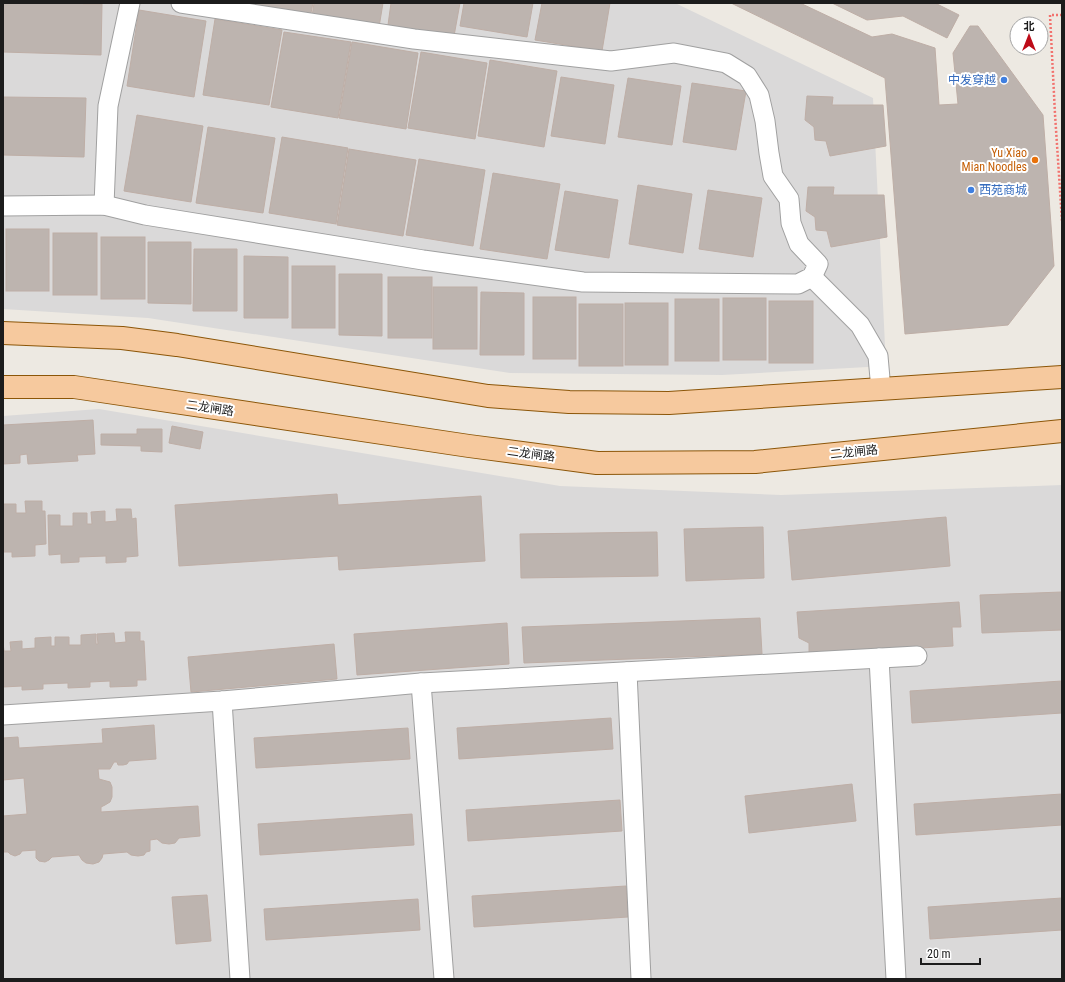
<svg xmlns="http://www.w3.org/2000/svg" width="1065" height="982" font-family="'Roboto Condensed','Noto Sans SC',sans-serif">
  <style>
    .residential { fill: #dad9d9 }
    .building { fill: #bdb4af; stroke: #beaea6 }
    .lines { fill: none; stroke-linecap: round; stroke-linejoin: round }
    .minor-casing { stroke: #a0a0a0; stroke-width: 21 }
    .major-casing { stroke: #8c5608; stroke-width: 24 }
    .path { stroke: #f2726e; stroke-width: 2.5; stroke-dasharray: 2 2; stroke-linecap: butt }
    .minor { stroke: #fff; stroke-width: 19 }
    .major { stroke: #f6c99e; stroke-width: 22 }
    .shop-dot { fill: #3f7fe0; stroke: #fff; stroke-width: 1.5 }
    .food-dot { fill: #e8710a; stroke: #fff; stroke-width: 1.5 }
    .labels { text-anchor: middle; stroke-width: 4; stroke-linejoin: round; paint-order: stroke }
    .shop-label { font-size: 12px; fill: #366cbe; stroke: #fff; text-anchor: end }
    .food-label { font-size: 12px; fill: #c56008; stroke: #fff; text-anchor: end }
    .street-label { font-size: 12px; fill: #1c1c1c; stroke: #fff }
  </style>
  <rect width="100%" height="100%" fill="#ede9e2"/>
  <g class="residential">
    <polygon points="3,3 675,3 873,98 886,366 722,375 510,373 148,318 3,309"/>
    <polygon points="99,409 560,486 781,495 1062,485 1062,979 3,979 3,416"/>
  </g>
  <g class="building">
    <polygon points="3,3 83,3 83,4 102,4 101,55 3,52"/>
    <polygon points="244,3 313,3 310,18 244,7"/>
    <polygon points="314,3 383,3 379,27 312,17"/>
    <polygon points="391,3 460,3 454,36 388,25"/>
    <polygon points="464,3 533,3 527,37 460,26"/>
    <polygon points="542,3 610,3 602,51 535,40"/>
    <polygon points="731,3 800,3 872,37 892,34 935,48 939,105 958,104 953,53 970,26 978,26 1043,115 1054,266 1008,325 905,334 885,78"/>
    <polygon points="832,3 935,3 959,15 947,38 903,16 867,20"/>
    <polygon points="139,10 206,21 194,97 127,86"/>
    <polygon points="215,19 282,30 269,105 203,95"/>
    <polygon points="284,32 351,42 338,118 271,107"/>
    <polygon points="352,42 418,53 406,129 339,118"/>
    <polygon points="421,52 487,63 475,139 408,128"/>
    <polygon points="490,60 557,71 544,147 478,136"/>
    <polygon points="561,77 614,85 605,144 551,136"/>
    <polygon points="628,78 681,86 672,145 618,137"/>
    <polygon points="692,83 746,91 736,150 683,142"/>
    <polygon points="807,96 833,97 832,105 883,105 886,146 830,156 826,141 815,140 814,127 805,120"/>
    <polygon points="3,97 86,98 84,157 3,155"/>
    <polygon points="137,115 203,126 191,202 124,191"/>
    <polygon points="208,127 275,138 263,213 196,203"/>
    <polygon points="282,137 348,148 336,224 269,213"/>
    <polygon points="349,149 416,160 403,236 337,225"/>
    <polygon points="419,159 485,170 473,246 406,235"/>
    <polygon points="493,173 560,184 547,259 480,249"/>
    <polygon points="638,185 692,194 683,253 629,244"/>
    <polygon points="808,187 834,187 833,195 884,195 887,237 831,247 827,231 816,230 815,217 806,211"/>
    <polygon points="708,190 762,198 753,257 699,249"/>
    <polygon points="565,191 618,200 609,258 555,250"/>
    <rect x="6" y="229" width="43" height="62"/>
    <rect x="53" y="233" width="44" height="62"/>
    <rect x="101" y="237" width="44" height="62"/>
    <polygon points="148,242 191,242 191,304 148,303"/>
    <polygon points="194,249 237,249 237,311 193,311"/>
    <polygon points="244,256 288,257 288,318 244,318"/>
    <rect x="292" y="266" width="43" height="62"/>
    <polygon points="339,274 382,274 382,336 339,335"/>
    <rect x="388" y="277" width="44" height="61"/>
    <rect x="433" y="287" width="44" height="62"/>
    <polygon points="481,292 524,293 524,355 480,355"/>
    <rect x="533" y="297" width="43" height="62"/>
    <rect x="723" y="298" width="43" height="62"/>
    <rect x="675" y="299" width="44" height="62"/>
    <rect x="769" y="301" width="44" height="62"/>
    <rect x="625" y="303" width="43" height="62"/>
    <rect x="579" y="304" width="44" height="62"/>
    <polygon points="93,420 95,454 77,455 78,461 28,464 27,454 20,455 20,463 3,464 3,425"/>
    <polygon points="172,426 203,432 200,449 169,443"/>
    <polygon points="137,429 162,429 162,452 141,451 141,446 101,445 101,434 137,434"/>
    <polygon points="337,494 338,505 481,496 485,561 339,570 338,556 179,566 175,505"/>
    <polygon points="25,501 42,501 42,511 45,511 46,544 35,545 35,556 12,557 12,552 3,552 3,504 16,504 16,513 26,513"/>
    <polygon points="116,509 131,509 132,519 136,518 138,556 126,557 126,562 106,563 106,556 79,557 79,562 61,563 61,554 49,555 48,515 60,515 60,526 73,526 73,513 87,513 87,524 92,524 91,512 105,511 105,522 117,521"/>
    <polygon points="946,517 950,566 792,580 788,531"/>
    <polygon points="763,527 764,578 686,581 684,529"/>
    <polygon points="657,532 658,576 521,578 520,534"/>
    <polygon points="1062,592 1062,630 982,633 980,595"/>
    <polygon points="959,602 961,627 952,627 953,646 809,655 809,643 799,638 797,612"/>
    <polygon points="760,618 762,654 524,663 522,627"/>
    <polygon points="507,623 509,664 357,675 354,634"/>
    <polygon points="125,632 140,632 140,641 144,641 146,680 137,680 137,686 110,687 110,681 90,682 90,687 68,688 68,683 43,684 43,689 22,690 22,686 3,687 3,643 4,651 11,651 10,642 22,641 22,649 35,648 35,638 51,637 51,646 55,646 55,637 69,637 69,645 81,645 81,635 96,634 96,644 98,644 97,634 114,633 115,643 126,642"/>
    <polygon points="334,644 337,679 191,692 188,657"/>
    <polygon points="1062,681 1062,713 912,723 910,691"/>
    <polygon points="611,718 613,749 459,759 457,728"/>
    <polygon points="154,725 156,759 129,761 127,764 123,765 118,765 117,762 114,762 110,769 98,769 99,779 110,782 112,787 112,797 110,802 105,805 101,807 101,812 198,806 200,836 179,838 175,843 169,844 162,843 157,839 150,840 150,851 146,852 144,855 138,856 131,855 127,852 103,854 102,858 99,862 93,864 86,863 82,860 79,855 52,857 49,860 45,862 39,861 36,858 36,850 22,851 20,854 15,856 10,854 8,852 3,852 3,816 27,814 24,778 3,780 3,738 18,737 19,748 103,743 102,729"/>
    <polygon points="408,728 410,759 256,768 254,738"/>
    <polygon points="852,784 856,821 749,833 745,796"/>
    <polygon points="1062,794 1062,825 916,835 914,804"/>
    <polygon points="620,800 622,831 468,841 466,810"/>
    <polygon points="412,814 414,845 260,855 258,824"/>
    <polygon points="626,886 628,917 474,927 472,896"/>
    <polygon points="207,895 211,941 176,944 172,897"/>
    <polygon points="1062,898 1062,930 930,939 928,907"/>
    <polygon points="418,899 420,930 266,940 264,909"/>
  </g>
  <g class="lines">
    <defs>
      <g id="minor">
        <polyline points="104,205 108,106 130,3"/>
        <polyline points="3,206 104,205 145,215 423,260 583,282 798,284 812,277 818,264 799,244 791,223 789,199 773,176 769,153 765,121 759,95 747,76 726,63 674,53 611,61 414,39 181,3"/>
        <polyline points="812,277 860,325 878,356 881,390"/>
        <polyline points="879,658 896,979"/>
        <polyline points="627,672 641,979"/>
        <polyline points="421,683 444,979"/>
        <polyline points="222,701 240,979"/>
        <polyline points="3,715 222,701 421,683 917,656"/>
      </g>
      <g id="major">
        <polyline points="3,333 122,338 177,345 488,396 569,402 669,403 1062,377"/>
        <polyline points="3,387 74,387 469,446 597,463 755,462 1062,431"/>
      </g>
    </defs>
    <use href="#minor" class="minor-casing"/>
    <use href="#major" class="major-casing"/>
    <polyline class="path" points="1062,15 1050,15 1055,114 1062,221"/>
    <use href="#minor" class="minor"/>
    <use href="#major" class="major"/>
  </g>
  <g class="shop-dot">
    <circle cx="1004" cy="80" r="4"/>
    <circle cx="971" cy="190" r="4"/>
  </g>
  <circle class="food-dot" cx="1035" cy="160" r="4"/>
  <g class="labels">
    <g class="shop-label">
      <text x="996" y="84">中发穿越</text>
      <text x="979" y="194" text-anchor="start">西苑商城</text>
    </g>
    <g class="food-label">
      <text x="1027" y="157">Yu Xiao<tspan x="1027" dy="14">Mian Noodles</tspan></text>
    </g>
    <g class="street-label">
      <text transform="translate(210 408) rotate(8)" y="4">二龙闸路</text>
      <text transform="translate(854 452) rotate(-6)" y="4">二龙闸路</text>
      <text transform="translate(531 454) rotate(7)" y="4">二龙闸路</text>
    </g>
  </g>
  <rect width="1065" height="982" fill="none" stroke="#1c1c1c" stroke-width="8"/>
  <g transform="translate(1029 36)"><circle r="19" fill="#ffffff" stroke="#a4a4a4"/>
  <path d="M0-3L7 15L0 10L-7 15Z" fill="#bd0b18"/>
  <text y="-6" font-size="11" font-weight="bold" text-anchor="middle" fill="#1c1c1c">北</text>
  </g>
  <path d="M921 958v6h59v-6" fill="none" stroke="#1c1c1c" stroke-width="2"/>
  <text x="927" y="958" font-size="12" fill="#1c1c1c" stroke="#ffffff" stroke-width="3" paint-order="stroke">20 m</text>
</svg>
